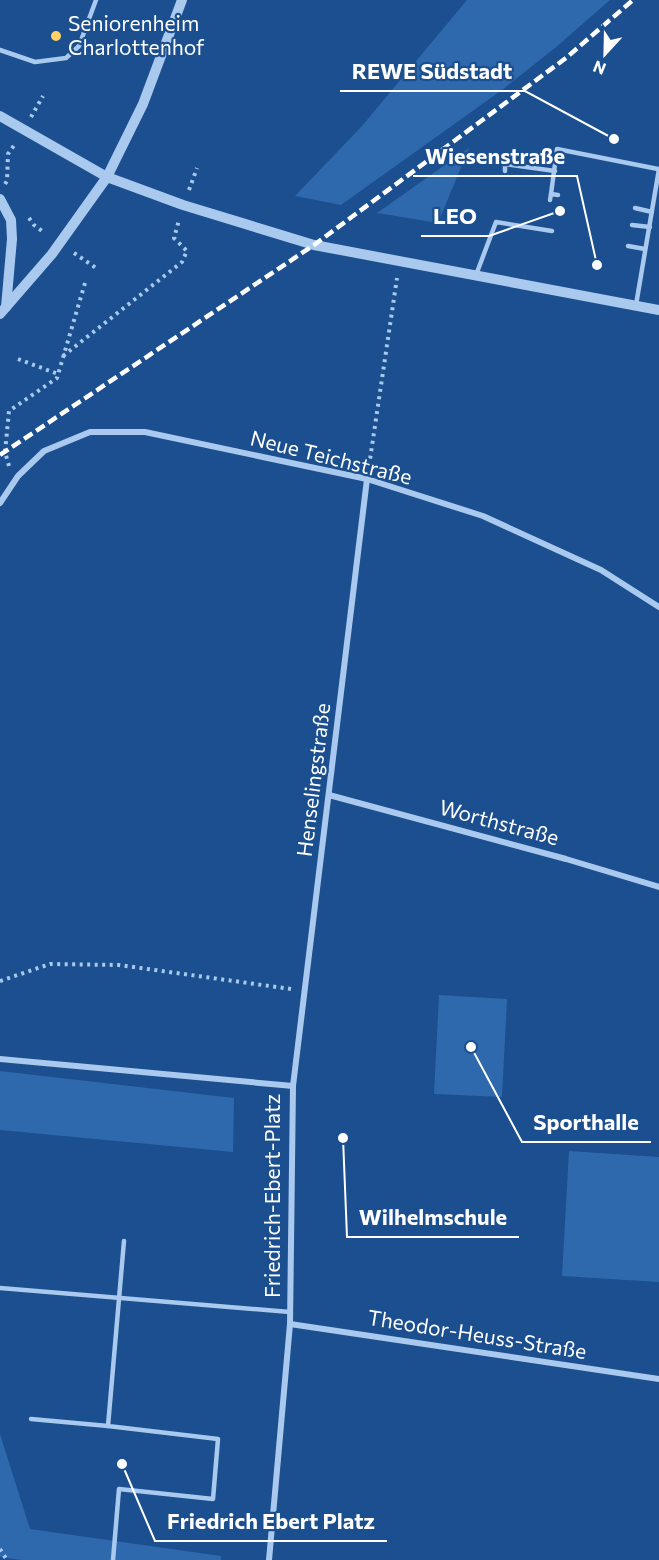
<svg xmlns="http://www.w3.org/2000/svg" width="659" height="1560" font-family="Commissioner,sans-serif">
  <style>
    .green { fill: #2e69ad }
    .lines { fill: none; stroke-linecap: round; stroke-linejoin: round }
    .path { stroke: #a9c9ee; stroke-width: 4; stroke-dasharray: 3 4.5; stroke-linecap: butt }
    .service { stroke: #a9c9ee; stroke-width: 4.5 }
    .minor { stroke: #a9c9ee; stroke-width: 6 }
    .tertiary { stroke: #a9c9ee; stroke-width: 10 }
    .rail { stroke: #fff; stroke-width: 4.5; stroke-dasharray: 10 4.5; stroke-linecap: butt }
    .poi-dot { fill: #ffd166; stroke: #1b4f8f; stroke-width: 2 }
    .labels { text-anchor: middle; stroke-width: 4.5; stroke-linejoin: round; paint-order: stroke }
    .poi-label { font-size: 21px; fill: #fff; stroke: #1b4f8f; text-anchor: start }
    .street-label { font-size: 21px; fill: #fff; stroke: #1b4f8f }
    .leader { fill: none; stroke: #fff; stroke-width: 2 }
    .callout-dot { fill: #fff; stroke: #1b4f8f; stroke-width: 2 }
    .callout-label { font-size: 22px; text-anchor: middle; font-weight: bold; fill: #fff; stroke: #1b4f8f; stroke-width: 4.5; stroke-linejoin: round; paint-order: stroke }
  </style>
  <rect width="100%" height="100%" fill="#1b4f8f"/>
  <g class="green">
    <polygon points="467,0 610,0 555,48 502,90 341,205 295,196 362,126"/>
    <polygon points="469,148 438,223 377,213"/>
    <polygon points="439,995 507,999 502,1097 434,1094"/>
    <polygon points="0,1071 234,1098 233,1152 0,1130"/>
    <polygon points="569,1151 659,1157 659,1282 562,1276"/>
    <polygon points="0,1434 30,1529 221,1556 221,1560 22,1560 0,1557"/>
  </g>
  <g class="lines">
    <g class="path">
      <polyline points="31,117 43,96"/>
      <polyline points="5,184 7,181 8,154 15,144"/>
      <polyline points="189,190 197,168"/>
      <polyline points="29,218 34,225 45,233"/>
      <polyline points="74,253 96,268"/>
      <polyline points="63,356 182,262 187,251 174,238 179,220"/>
      <polyline points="18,359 58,374"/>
      <polyline points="9,466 5,452 9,411 57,378 85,283"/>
      <polyline points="369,466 397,278"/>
      <polyline points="0,981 50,964 119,965 291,989"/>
      <polyline points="0,1549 7,1560"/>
    </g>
    <g class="service">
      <polyline points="0,50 35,62 66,58 79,46 96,0"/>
      <polyline points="505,171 505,164 555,171"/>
      <polyline points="551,194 557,149 658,169"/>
      <polyline points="550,200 551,194 558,195"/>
      <polyline points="635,208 652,212"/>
      <polyline points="632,225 650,227"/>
      <polyline points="628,246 645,249"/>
      <polyline points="476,275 496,222 552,231"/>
      <polyline points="636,305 659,169"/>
      <polyline points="0,1288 290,1312"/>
      <polyline points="31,1419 108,1426"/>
      <polyline points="113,1560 119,1489 213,1499 218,1439 108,1426 124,1241"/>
    </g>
    <g class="minor">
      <polyline points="0,503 18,476 44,451 90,432 145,432 367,479 483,516 601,570 659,607"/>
      <polyline points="329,795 566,859 659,887"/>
      <polyline points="0,1059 293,1086"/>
      <polyline points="290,1324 659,1379"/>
      <polyline points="269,1560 290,1324 293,1086 367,479"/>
    </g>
    <g class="tertiary">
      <polyline points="0,116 107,177 183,205 314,245 659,310"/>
      <polyline points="0,199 11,220 12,239 6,307"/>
      <polyline points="0,314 52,254 107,177 143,104 182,0"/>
    </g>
    <polyline class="rail" points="0,455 314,245 566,58 633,0"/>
  </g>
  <circle class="poi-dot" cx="56" cy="36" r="6"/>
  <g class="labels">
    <g class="poi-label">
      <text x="68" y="31">Seniorenheim<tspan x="68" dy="24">Charlottenhof</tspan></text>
    </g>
    <g class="street-label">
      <text transform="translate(331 458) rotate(14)" y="7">Neue Teichstraße</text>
      <text transform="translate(314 780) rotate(-83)" y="7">Henselingstraße</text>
      <text transform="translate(499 823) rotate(15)" y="7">Worthstraße</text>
      <text transform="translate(273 1196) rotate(-90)" y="7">Friedrich-Ebert-Platz</text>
      <text transform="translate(477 1335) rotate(9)" y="7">Theodor-Heuss-Straße</text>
    </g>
  </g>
  <path class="leader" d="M614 139L525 91H340M597 265L577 176H413M560 211L489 236H421M471 1047L522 1142H651M343 1138L347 1237H519M122 1464L155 1541H387"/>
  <g class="callout-dot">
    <circle cx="614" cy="139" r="6"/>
    <circle cx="597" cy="265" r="6"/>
    <circle cx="560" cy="211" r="6"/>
    <circle cx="471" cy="1047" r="6"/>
    <circle cx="343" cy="1138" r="6"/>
    <circle cx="122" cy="1464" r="6"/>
  </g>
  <g class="callout-label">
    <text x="432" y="79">REWE Südstadt</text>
    <text x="495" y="164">Wiesenstraße</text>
    <text x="455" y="224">LEO</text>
    <text x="586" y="1130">Sporthalle</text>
    <text x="433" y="1225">Wilhelmschule</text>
    <text x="271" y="1529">Friedrich Ebert Platz</text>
  </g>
  <g transform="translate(605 54) rotate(202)" stroke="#1b4f8f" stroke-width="4.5" paint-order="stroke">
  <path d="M0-4.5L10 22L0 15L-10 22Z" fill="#ffffff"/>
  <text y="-9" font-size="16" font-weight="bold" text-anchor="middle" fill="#ffffff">N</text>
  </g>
</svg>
